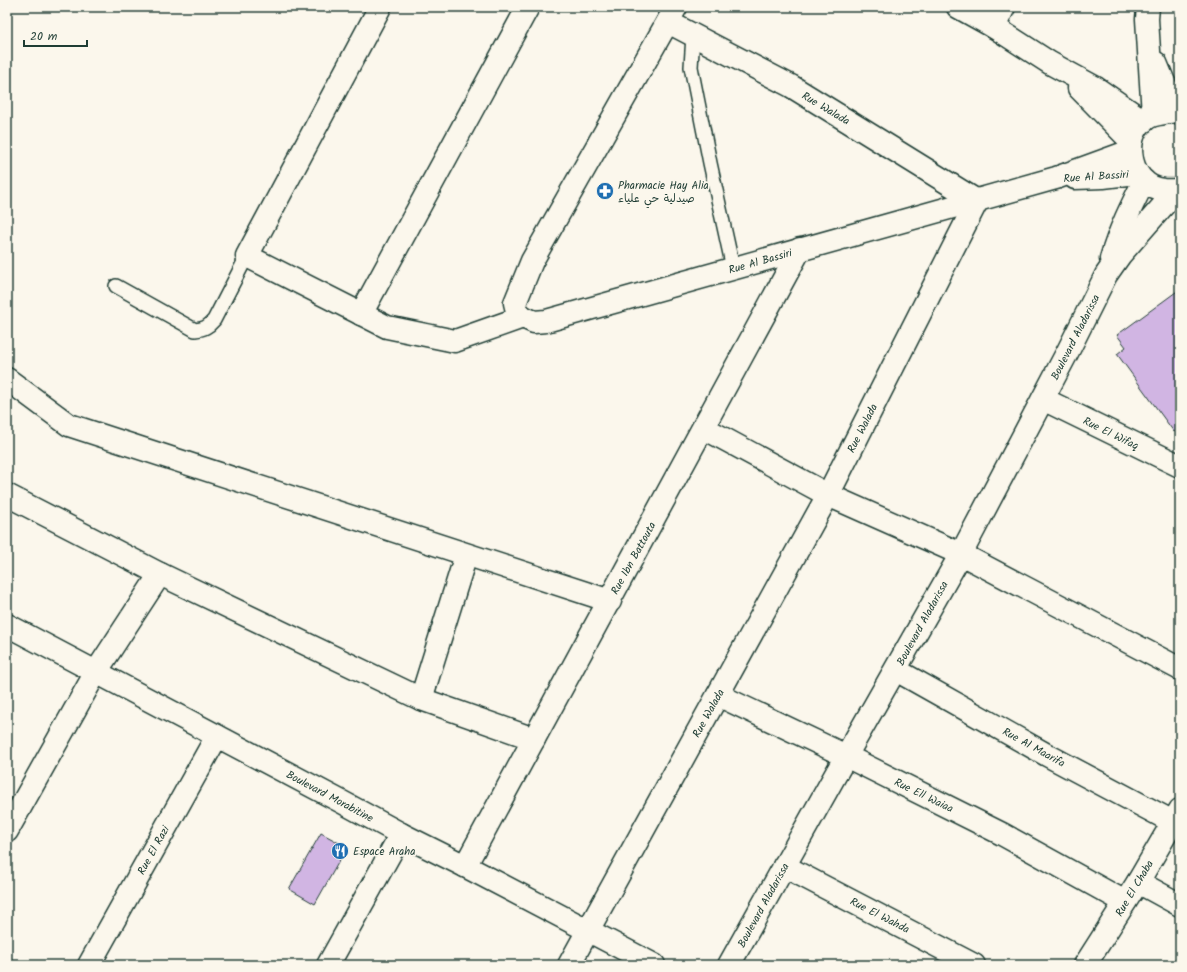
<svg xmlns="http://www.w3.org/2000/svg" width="1187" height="972" font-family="Kalam,'Playpen Sans Arabic',sans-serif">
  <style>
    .building { fill: #d1b5e3; stroke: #1f3d34 }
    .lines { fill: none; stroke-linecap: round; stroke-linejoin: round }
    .lane-casing { stroke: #1f3d34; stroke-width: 16 }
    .street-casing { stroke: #1f3d34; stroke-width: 25 }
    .lane { stroke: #fbf7ec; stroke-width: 13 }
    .street { stroke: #fbf7ec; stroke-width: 22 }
    .labels { text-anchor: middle; stroke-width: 3.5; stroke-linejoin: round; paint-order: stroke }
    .street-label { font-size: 11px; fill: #1f3d34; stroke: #fbf7ec }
    .poi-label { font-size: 11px; fill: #1f3d34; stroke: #fbf7ec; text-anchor: start }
  </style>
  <rect width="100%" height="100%" fill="#fbf7ec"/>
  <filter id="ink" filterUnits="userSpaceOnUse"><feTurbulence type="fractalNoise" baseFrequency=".025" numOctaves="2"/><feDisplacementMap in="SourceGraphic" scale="8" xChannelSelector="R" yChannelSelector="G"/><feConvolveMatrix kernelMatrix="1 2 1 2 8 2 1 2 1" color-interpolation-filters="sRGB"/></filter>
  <g filter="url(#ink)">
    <g class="building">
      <polygon points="1180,289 1180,428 1174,432 1117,354 1126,347 1117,335"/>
      <polygon points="321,833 347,847 315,904 289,889"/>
    </g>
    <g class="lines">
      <defs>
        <g id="lane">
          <polyline points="693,35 691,67 710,163 733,268"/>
          <path d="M116 286 195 330C204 329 208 327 214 320L247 256"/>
        </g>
        <g id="street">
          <polyline points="380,7 247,256 387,327 455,341 523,317"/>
          <polyline points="676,7 532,261 515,303 517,311 523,317 534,322 546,321 1056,178 1130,151"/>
          <polyline points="958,7 994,27 1050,63 1096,88 1144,121"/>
          <polyline points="1148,7 1147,19 1153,115"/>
          <polyline points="994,27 1004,7"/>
          <polyline points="1156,63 1176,111"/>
          <polyline points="1079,88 1131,141"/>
          <path d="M1180 113C1173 110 1166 113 1159 114 1118 120 1124 188 1165 190 1170 190 1175 191 1180 189"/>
          <polyline points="1075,178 1103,177 1136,173"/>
          <path d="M1111 259C1119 231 1131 207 1144 181"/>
          <polyline points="361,314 528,7"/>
          <polyline points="7,379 69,425 610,601"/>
          <polyline points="1043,399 1180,466"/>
          <polyline points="704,428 828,495 961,554 1180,669"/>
          <polyline points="7,495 160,574 421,699 534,739"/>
          <polyline points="7,625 342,802 401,834 465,866 654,965"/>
          <polyline points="896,670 1047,755 1173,822"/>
          <polyline points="718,695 846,756 1002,834 1125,902"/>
          <polyline points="421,699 466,555"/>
          <polyline points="7,831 96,672 160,574"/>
          <polyline points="465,866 800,249"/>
          <polyline points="784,866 974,965"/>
          <polyline points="1138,882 1180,905"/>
          <polyline points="89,965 217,736"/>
          <polyline points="328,965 401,834"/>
          <polyline points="569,965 828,495 977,201 791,86 668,22"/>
          <polyline points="729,965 846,756 961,554 1068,351 1106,275 1120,255 1176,191"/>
          <polyline points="1085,965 1138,882 1180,810"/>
        </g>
      </defs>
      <use href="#lane" class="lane-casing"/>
      <use href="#street" class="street-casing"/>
      <use href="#lane" class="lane"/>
      <use href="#street" class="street"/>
    </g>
  </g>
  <defs>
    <symbol id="pharmacy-disc" viewBox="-11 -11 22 22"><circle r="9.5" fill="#1f6fb2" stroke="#fbf7ec"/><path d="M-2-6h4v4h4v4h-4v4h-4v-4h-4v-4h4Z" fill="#fff"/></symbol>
    <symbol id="restaurant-disc" viewBox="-11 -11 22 22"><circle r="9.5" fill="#1f6fb2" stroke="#fbf7ec"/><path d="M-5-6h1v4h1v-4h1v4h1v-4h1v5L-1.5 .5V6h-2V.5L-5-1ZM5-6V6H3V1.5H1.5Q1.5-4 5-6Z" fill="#fff"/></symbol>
  </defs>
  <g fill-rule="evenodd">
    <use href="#pharmacy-disc" x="595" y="181" width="20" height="20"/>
    <use href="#restaurant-disc" x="330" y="841" width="20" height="20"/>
  </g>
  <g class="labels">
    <g class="street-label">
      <text transform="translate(826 108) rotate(31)" y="4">Rue Walada</text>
      <text transform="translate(1096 176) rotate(-4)" y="4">Rue Al Bassiri</text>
      <text transform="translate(760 261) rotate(-16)" y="4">Rue Al Bassiri</text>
      <text transform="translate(1075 337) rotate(-63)" y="4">Boulevard Aladarissa</text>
      <text transform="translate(862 428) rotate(-63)" y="4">Rue Walada</text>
      <text transform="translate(1111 433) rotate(26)" y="4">Rue El Wifaq</text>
      <text transform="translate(633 558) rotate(-61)" y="4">Rue Ibn Battouta</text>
      <text transform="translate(922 623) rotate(-61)" y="4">Boulevard Aladarissa</text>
      <text transform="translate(708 713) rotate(-61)" y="4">Rue Walada</text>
      <text transform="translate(1034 747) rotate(29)" y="4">Rue Al Maarifa</text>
      <text transform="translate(924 795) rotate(26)" y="4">Rue Ell Waiaa</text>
      <text transform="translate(330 796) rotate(28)" y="4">Boulevard Morabitine</text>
      <text transform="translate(153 850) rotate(-61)" y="4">Rue El Razi</text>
      <text transform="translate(1134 888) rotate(-59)" y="4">Rue El Chaba</text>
      <text transform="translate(763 905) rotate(-61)" y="4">Boulevard Aladarissa</text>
      <text transform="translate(880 915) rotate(27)" y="4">Rue El Wahda</text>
    </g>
    <g class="poi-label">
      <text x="618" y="189">Pharmacie Hay Alia<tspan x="618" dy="13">صيدلية حي علياء</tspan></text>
      <text x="353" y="855">Espace Araha</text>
    </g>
  </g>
  <rect width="1187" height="972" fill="none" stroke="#fbf7ec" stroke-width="24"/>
  <rect x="12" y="12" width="1163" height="948" fill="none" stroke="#1f3d34" stroke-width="1.5" filter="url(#ink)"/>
  <path d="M24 40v6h63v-6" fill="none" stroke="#1f3d34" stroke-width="2"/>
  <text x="30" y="40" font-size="12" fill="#1f3d34" stroke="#fbf7ec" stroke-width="3" paint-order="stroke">20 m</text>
</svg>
